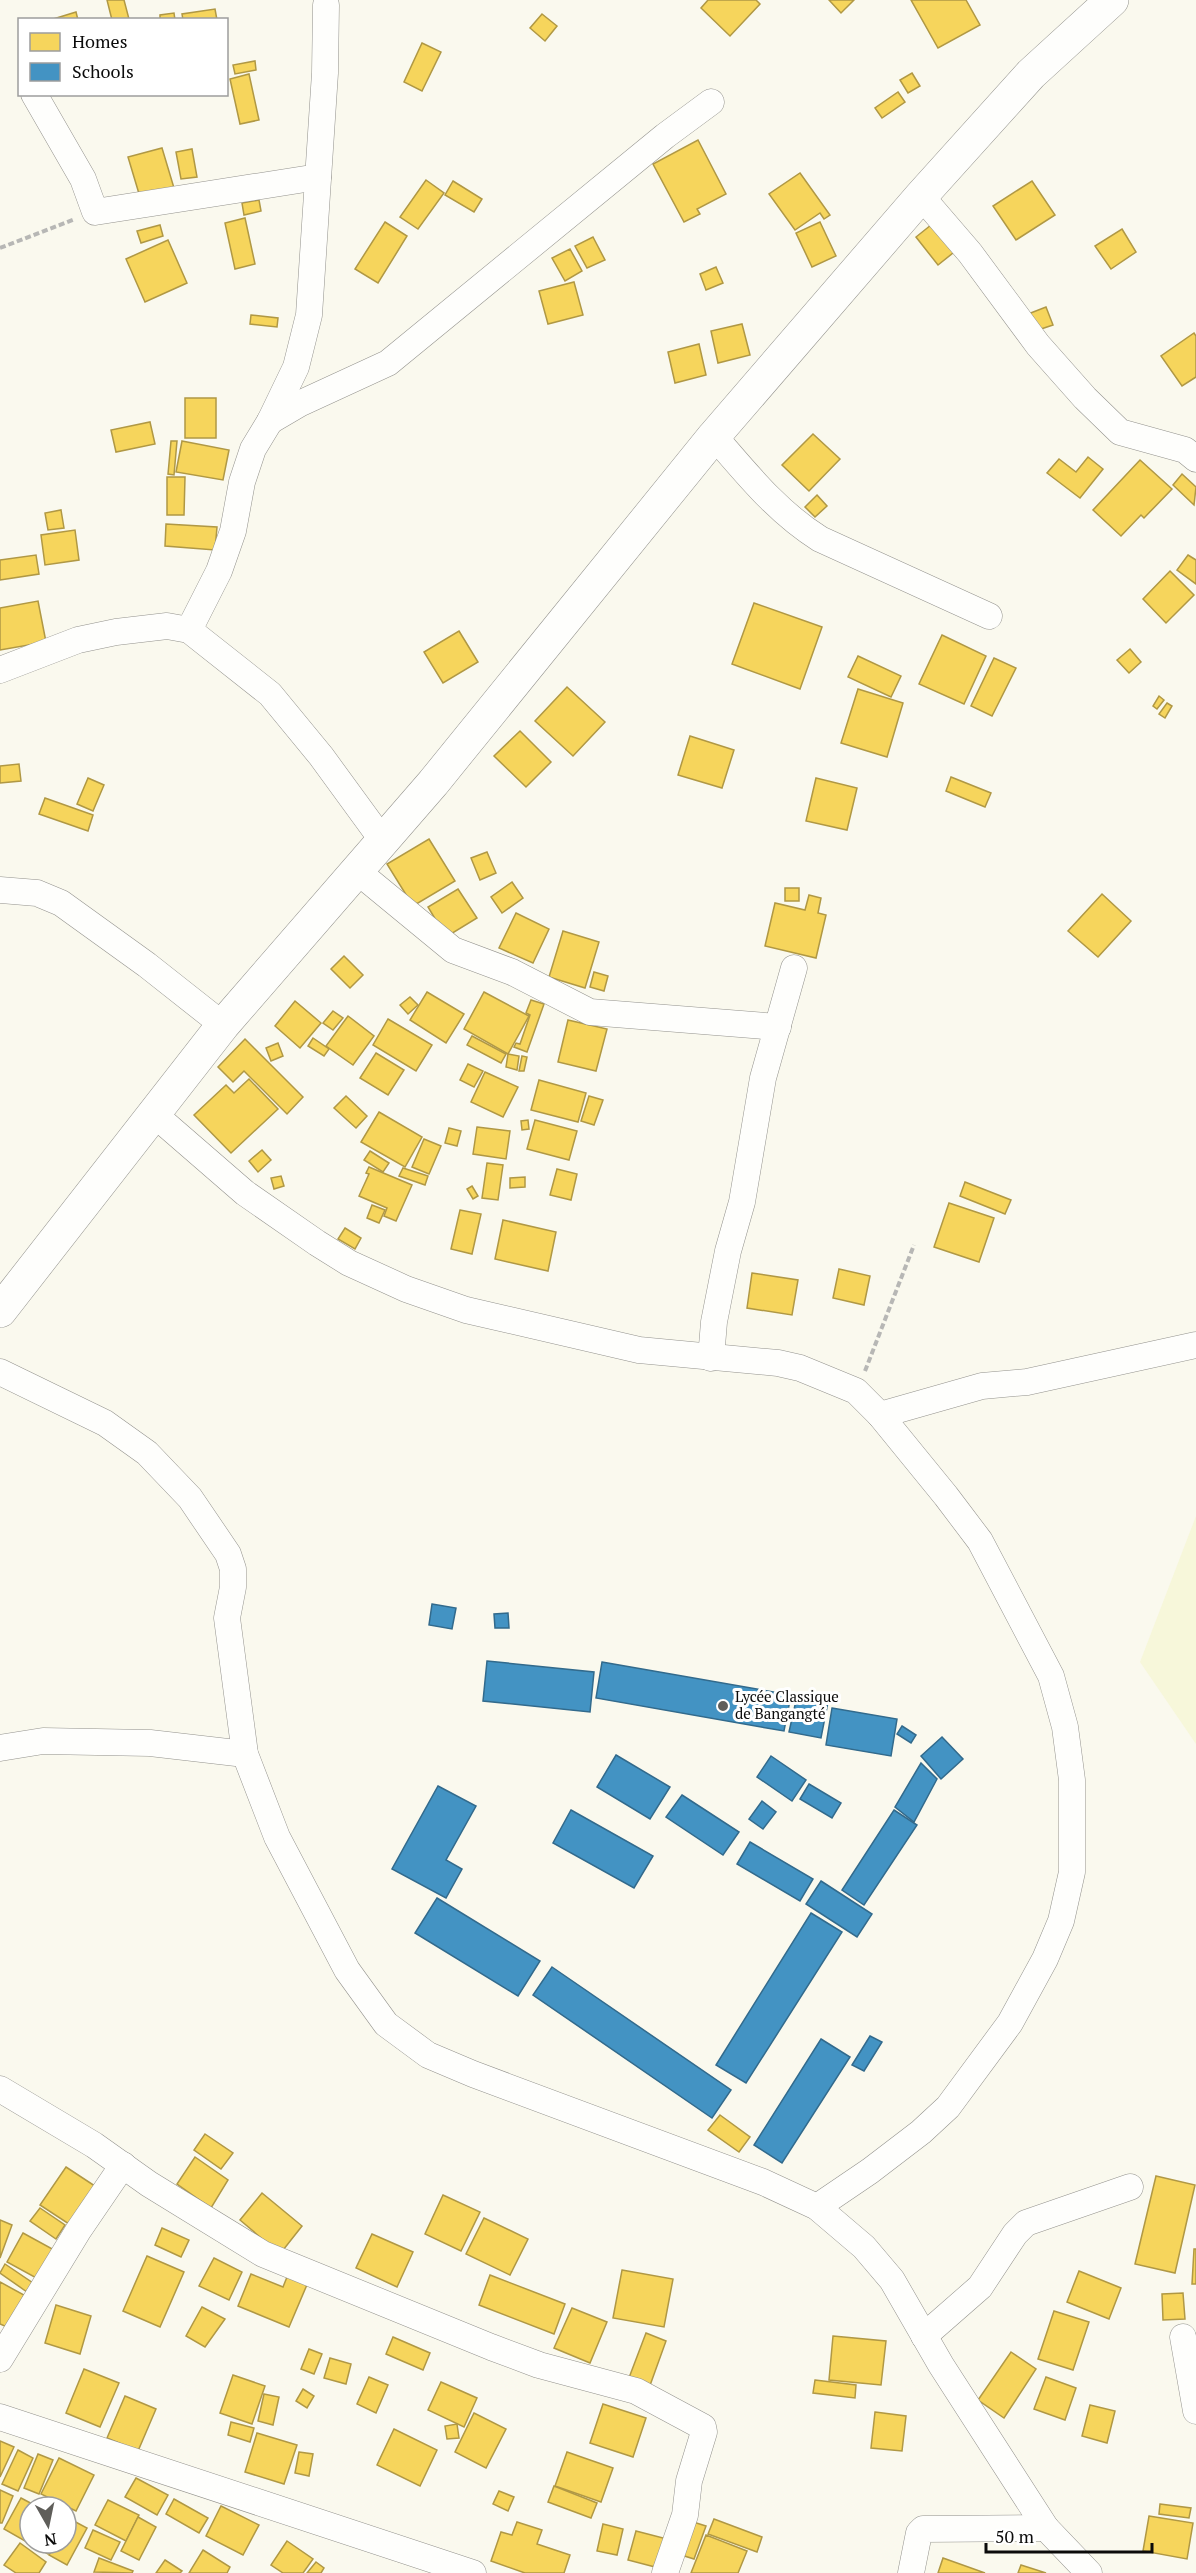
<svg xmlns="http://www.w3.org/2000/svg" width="1196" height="2573" font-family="'PT Serif',serif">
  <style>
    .farmland { fill: #f7f7da }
    .homes { fill: #f6d55c; stroke: #b09844; stroke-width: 1.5 }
    .schools { fill: #4393c3; stroke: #326a8c; stroke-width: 1.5 }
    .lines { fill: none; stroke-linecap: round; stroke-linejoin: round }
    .minor-casing { stroke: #93928d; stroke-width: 27 }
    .tertiary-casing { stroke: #93928d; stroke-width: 34 }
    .path { stroke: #b7b7b5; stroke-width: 4; stroke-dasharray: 6 3; stroke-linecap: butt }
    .minor { stroke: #fefefc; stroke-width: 26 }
    .tertiary { stroke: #fefefc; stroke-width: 33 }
    .poi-dot { fill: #5f5e5a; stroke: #fff; stroke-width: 2 }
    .labels { text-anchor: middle; stroke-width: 6; stroke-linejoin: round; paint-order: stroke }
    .poi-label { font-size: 15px; fill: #0b0b0b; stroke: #fff; text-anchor: start }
  </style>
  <rect width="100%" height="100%" fill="#faf9ee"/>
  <polygon class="farmland" points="1196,1516 1196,1744 1140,1662"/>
  <g class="homes">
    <polygon points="107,0 124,0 129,19 112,20"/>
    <polygon points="708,0 756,0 760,4 730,36 701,8"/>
    <polygon points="829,0 854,0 841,13"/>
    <polygon points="911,0 966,0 980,25 938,48"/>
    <polygon points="215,9 217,20 183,20 182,14"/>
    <polygon points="76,12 78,20 50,20"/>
    <polygon points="174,13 175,20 160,20 160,15"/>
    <polygon points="542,14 557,26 545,41 530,28"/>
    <polygon points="422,43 441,52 422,91 404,82"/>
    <polygon points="255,61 256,70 235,74 233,65"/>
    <polygon points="912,73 920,86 908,93 900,80"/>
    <polygon points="249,74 259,120 240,124 230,79"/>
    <polygon points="898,92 905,102 882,118 875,108"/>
    <polygon points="698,140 726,194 697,209 700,214 684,222 653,164"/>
    <polygon points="162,148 174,188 140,197 128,157"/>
    <polygon points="192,149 197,177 181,179 176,152"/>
    <polygon points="800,173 830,215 824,219 820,213 795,230 769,194"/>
    <polygon points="426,180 444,193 418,229 400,217"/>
    <polygon points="453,181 482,199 474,212 445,195"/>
    <polygon points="1032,181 1055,215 1016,240 993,206"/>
    <polygon points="259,200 261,211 244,215 242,203"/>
    <polygon points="245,218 255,264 235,269 225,223"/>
    <polygon points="936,221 958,249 938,265 916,237"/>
    <polygon points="385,222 407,236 378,283 355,269"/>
    <polygon points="820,222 836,256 812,267 796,233"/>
    <polygon points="160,225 163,236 141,243 137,231"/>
    <polygon points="1122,229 1136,252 1111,269 1095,246"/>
    <polygon points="593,237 605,260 587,268 575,246"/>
    <polygon points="168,240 187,283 145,302 126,259"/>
    <polygon points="570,249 582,271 565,281 552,258"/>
    <polygon points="716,267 723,283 706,290 700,274"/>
    <polygon points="574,282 583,315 548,324 539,291"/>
    <polygon points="1046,307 1053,325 1029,333 1023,316"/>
    <polygon points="251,315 278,318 277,327 250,324"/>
    <polygon points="742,324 750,355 718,363 711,331"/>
    <polygon points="1194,333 1196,336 1196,377 1182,386 1161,356"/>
    <polygon points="699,344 706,375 675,383 668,352"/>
    <rect x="185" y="398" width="31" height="40"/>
    <polygon points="150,422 155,444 116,452 111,430"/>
    <polygon points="813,434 840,459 809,491 782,465"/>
    <polygon points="171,441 177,441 174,475 168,474"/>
    <polygon points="182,441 229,450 223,480 176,472"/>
    <polygon points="1088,457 1103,469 1080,498 1047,473 1059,459 1076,472"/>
    <polygon points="1140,460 1172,489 1144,518 1141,515 1121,536 1093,510"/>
    <polygon points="1182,474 1196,487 1194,505 1173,485"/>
    <polygon points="167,477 185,477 184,515 167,515"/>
    <polygon points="817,495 827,506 815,517 805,507"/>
    <polygon points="61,510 64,528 48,530 45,513"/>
    <polygon points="166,524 217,527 215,550 165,546"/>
    <polygon points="75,530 79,560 45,565 41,535"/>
    <polygon points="36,555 39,574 0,580 0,560"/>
    <polygon points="1188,555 1196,560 1196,584 1177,570"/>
    <polygon points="1170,571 1194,595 1166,623 1143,599"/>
    <polygon points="38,601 46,642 0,650 0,608"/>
    <polygon points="754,603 822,627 800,689 732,664"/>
    <polygon points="459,631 478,662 443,683 424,652"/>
    <polygon points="942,635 986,656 964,704 919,684"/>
    <polygon points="1130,649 1141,662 1129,673 1117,660"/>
    <polygon points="858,656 901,676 891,697 848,677"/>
    <polygon points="994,658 1016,668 992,716 971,706"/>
    <polygon points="567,687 605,722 573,756 535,721"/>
    <polygon points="858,689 903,703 887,757 841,743"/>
    <polygon points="1159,696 1164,700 1157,709 1153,706"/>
    <polygon points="1167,703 1172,706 1165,718 1159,714"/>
    <polygon points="520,731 551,762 526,787 494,756"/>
    <polygon points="690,736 734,750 722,788 678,775"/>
    <polygon points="19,764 21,781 0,783 0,766"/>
    <polygon points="951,777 991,793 985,807 946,791"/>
    <polygon points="88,778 104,785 93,811 77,804"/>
    <polygon points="816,778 857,788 847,830 806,821"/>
    <polygon points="45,798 93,815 88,831 39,814"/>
    <polygon points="429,839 455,881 413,906 387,864"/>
    <polygon points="487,852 496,873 480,880 471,858"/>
    <polygon points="512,882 523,898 502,913 491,897"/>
    <rect x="785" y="888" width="14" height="13"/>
    <polygon points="458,889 477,918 446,937 428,907"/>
    <polygon points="1102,894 1131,921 1098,957 1068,931"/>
    <polygon points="809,895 821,898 818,913 826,915 816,958 765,946 775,903 805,910"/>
    <polygon points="516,913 549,929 533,963 499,948"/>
    <polygon points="563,931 599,942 585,988 549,977"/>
    <polygon points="344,956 363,975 350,988 331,969"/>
    <polygon points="594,972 608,976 604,991 590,987"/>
    <polygon points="427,992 464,1014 446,1043 410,1020"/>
    <polygon points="484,992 529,1016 508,1054 464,1029"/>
    <polygon points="410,997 418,1005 408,1014 400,1005"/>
    <polygon points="531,1000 544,1004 527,1052 514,1047 516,1043 520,1044 530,1015 526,1013"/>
    <polygon points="295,1001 321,1023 300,1048 275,1026"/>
    <polygon points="333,1011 343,1018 333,1030 323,1023"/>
    <polygon points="348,1016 374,1036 353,1065 326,1046"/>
    <polygon points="388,1019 432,1045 416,1071 373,1045"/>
    <polygon points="568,1020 607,1029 596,1071 558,1062"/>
    <polygon points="472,1036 506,1054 501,1063 467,1045"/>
    <polygon points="313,1038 329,1049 324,1056 308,1046"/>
    <polygon points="245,1039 303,1097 287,1114 244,1071 233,1082 218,1067"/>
    <polygon points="278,1043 283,1056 271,1061 266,1048"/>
    <polygon points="376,1053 404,1070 388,1095 360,1078"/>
    <polygon points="508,1054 519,1056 517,1070 506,1067"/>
    <polygon points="522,1056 527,1057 524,1071 519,1071"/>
    <polygon points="468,1064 483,1071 474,1087 460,1080"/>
    <polygon points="485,1072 518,1087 503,1117 471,1102"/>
    <polygon points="249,1079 278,1109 231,1153 194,1115 226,1085 234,1093"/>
    <polygon points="539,1080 586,1093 578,1122 531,1110"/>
    <polygon points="346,1096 367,1116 356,1128 334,1108"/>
    <polygon points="589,1096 603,1100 594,1125 581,1121"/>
    <polygon points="379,1112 422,1137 405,1167 361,1142"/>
    <polygon points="528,1120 529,1129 522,1130 521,1121"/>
    <polygon points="535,1120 577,1131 569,1160 527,1149"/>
    <polygon points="477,1127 510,1131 506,1159 473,1154"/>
    <polygon points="449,1128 461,1131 457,1146 445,1143"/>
    <polygon points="424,1139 441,1146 429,1174 412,1167"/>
    <polygon points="262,1150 271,1160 258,1172 249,1161"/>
    <polygon points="370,1151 389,1163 383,1172 364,1160"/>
    <polygon points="487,1163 503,1165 498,1200 482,1198"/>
    <polygon points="369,1167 412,1185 396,1221 384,1216 387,1208 359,1196 369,1174 366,1173"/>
    <polygon points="403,1168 428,1176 425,1185 399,1176"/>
    <polygon points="557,1169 577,1174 571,1200 550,1195"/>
    <polygon points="281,1176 284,1186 274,1189 271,1178"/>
    <polygon points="525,1177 525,1187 510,1188 510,1178"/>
    <polygon points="965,1182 1011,1200 1005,1214 960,1196"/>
    <polygon points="472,1186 478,1196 473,1199 467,1189"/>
    <polygon points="949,1203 994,1218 979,1262 934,1247"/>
    <polygon points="372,1205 385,1210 379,1223 367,1218"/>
    <polygon points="460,1210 481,1214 472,1254 451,1249"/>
    <polygon points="503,1220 556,1232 548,1271 495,1259"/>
    <polygon points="345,1228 361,1238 355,1249 338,1239"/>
    <polygon points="839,1269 870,1276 864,1305 833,1298"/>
    <polygon points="752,1273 798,1280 792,1315 747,1308"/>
    <polygon points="720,2115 750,2137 739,2152 708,2130"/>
    <polygon points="205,2134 233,2153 221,2169 194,2150"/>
    <polygon points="195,2157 228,2180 211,2208 177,2184"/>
    <polygon points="66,2167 101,2190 75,2228 40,2205"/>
    <polygon points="1156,2176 1195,2185 1175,2273 1135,2264"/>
    <polygon points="262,2193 302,2226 280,2254 240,2220"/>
    <polygon points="443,2195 480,2212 461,2251 425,2234"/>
    <polygon points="40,2208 65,2225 56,2239 30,2221"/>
    <polygon points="484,2218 528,2239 510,2275 466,2254"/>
    <polygon points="0,2220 12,2225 0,2258"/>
    <polygon points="162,2228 189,2240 181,2257 155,2245"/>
    <polygon points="23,2233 56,2251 40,2280 7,2262"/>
    <polygon points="372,2234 413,2252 397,2287 356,2268"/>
    <polygon points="1194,2249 1196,2249 1196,2284 1192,2284"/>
    <polygon points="147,2256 184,2272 160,2327 123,2311"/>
    <polygon points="214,2258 242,2272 229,2300 199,2286"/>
    <polygon points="5,2264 33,2283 27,2292 0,2273"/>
    <polygon points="622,2270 673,2279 664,2327 613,2318"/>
    <polygon points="1079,2271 1121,2288 1109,2319 1067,2302"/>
    <polygon points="289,2272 309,2280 289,2327 238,2306 251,2274 283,2287"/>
    <polygon points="490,2275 565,2304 554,2334 479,2305"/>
    <polygon points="0,2282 24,2295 7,2327 0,2324"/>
    <polygon points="1183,2293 1185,2319 1163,2320 1162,2294"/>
    <polygon points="56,2305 91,2316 80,2354 45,2343"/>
    <polygon points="202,2307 225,2319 205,2347 186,2336"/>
    <polygon points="572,2308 607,2322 590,2363 554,2348"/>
    <polygon points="1054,2311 1089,2322 1073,2370 1038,2359"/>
    <polygon points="646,2333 666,2341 648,2391 627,2383"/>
    <polygon points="833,2336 886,2341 881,2385 829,2380"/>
    <polygon points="393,2337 430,2353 423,2370 386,2354"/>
    <polygon points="309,2349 322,2354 314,2374 301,2369"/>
    <polygon points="1011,2352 1036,2369 1004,2418 978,2400"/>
    <polygon points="330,2358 351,2364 346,2384 324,2378"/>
    <polygon points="84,2369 119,2383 100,2427 66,2413"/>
    <polygon points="233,2375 265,2386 252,2424 220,2413"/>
    <polygon points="369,2377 388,2385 376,2413 357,2404"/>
    <polygon points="1046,2377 1076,2388 1065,2420 1034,2409"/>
    <polygon points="815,2380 856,2385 855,2398 813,2393"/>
    <polygon points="441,2382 477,2398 464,2427 428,2410"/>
    <polygon points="303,2389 314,2396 307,2408 296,2401"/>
    <polygon points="264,2394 279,2397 273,2425 258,2421"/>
    <polygon points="125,2396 156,2409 138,2451 107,2438"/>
    <polygon points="603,2404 646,2418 633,2457 590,2443"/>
    <polygon points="1090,2405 1115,2411 1107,2443 1082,2436"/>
    <polygon points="875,2412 906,2416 902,2451 871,2448"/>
    <polygon points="474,2413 506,2429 486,2468 455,2452"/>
    <polygon points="231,2422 254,2428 250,2442 228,2435"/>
    <polygon points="457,2424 459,2438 447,2439 445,2426"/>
    <polygon points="394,2429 437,2450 420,2486 377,2465"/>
    <polygon points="257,2433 297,2445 284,2484 245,2472"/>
    <polygon points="0,2441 14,2447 0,2477"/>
    <polygon points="18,2450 33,2458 18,2491 2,2484"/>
    <polygon points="299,2452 313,2454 309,2476 295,2473"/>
    <polygon points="567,2452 613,2468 601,2502 555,2486"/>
    <polygon points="38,2454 53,2460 39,2494 24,2488"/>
    <polygon points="59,2458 94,2475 76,2511 41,2494"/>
    <polygon points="136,2478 168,2495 157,2515 125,2497"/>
    <polygon points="554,2486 597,2503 591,2518 548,2502"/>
    <polygon points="0,2490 13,2496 2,2523 0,2523"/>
    <polygon points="499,2491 514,2497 508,2511 493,2504"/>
    <polygon points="21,2498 38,2507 30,2507 30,2543 54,2543 48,2554 4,2529"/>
    <polygon points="174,2499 208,2518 199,2533 166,2514"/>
    <polygon points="108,2500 139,2515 126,2541 95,2525"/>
    <polygon points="1160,2504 1191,2508 1189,2518 1159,2514"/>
    <polygon points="221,2506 259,2525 243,2555 206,2536"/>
    <polygon points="1149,2516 1193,2523 1187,2559 1143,2551"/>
    <polygon points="138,2517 156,2527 139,2560 121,2551"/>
    <polygon points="70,2519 87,2528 67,2565 49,2555 56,2543 66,2543 66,2525"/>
    <polygon points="714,2519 762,2537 757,2552 708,2534"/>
    <polygon points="690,2521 706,2526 694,2559 678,2554"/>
    <polygon points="517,2522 542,2530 537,2544 570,2555 564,2573 525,2573 491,2561 501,2532 512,2535"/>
    <polygon points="603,2524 623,2529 617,2555 597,2551"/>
    <polygon points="93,2530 120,2542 111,2560 85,2548"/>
    <polygon points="636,2531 667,2539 659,2568 628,2560"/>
    <polygon points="706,2535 747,2551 738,2573 691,2573"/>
    <polygon points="287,2541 313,2559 303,2573 283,2573 271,2565"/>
    <polygon points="20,2543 46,2562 39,2573 16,2573 4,2565"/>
    <polygon points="203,2550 230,2567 227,2573 189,2573"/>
    <polygon points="99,2558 133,2571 132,2573 94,2572"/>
    <polygon points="943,2558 985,2573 938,2573"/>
    <polygon points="165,2560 182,2571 180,2573 156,2573"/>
    <polygon points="316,2562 324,2568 321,2573 307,2573"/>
    <polygon points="1021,2565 1046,2573 1018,2573"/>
  </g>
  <g class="schools">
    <polygon points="432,1604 456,1608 452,1629 429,1625"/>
    <polygon points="508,1613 509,1628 495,1628 494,1614"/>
    <polygon points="487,1661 594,1672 590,1712 483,1701"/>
    <polygon points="602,1662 791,1695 784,1731 596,1698"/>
    <polygon points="797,1696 828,1702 821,1738 789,1732"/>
    <polygon points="832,1708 897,1719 891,1756 826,1745"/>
    <polygon points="902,1726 916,1735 911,1743 897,1734"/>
    <polygon points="942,1737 963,1759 941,1779 921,1756"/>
    <polygon points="616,1755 670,1787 650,1819 597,1787"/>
    <polygon points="771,1756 806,1780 792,1801 757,1777"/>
    <polygon points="921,1763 937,1779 914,1822 895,1807"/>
    <polygon points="809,1784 841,1803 832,1818 800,1799"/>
    <polygon points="438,1786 476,1806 446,1860 462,1869 446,1898 392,1869"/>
    <polygon points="682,1795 739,1832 723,1855 666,1817"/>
    <polygon points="762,1801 776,1812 763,1829 749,1819"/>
    <polygon points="571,1810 653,1856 634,1888 553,1843"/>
    <polygon points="894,1810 917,1825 864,1905 842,1890"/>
    <polygon points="750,1842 813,1879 800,1901 737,1864"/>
    <polygon points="821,1881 872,1914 857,1937 806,1904"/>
    <polygon points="437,1898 540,1961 518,1996 415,1933"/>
    <polygon points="811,1913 842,1932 746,2083 716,2065"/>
    <polygon points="552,1967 731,2090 712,2118 533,1995"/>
    <polygon points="870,2036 882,2042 864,2071 852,2065"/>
    <polygon points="821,2039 850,2057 782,2163 754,2145"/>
  </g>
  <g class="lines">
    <defs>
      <g id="minor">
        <polyline points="34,94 83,179 95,212 318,177"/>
        <polyline points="921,196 970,253 1038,345 1085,398 1120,432 1185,450 1196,459"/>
        <polyline points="270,421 299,404 388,363 665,136 711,102"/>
        <path d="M714 436C747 474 777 512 820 539L989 616"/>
        <polyline points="189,630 219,571 233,531 242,482 253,449 270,421 296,367 309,315 325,73 326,5"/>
        <polyline points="0,670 78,640 116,632 167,626 189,630 270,694 321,756 383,841"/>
        <polyline points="357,871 453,950 512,972 590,1012 778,1027"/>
        <polyline points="0,890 37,893 61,903 147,965 223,1025"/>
        <polyline points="155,1115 245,1193 317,1243 349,1263 406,1289 466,1310 639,1350 778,1363 800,1368 856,1391 880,1415 946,1496 980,1541 1051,1676 1065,1727 1072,1780 1072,1872 1061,1921 1045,1959 1010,2023 948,2107 921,2132 870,2171 817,2207"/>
        <polyline points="711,1358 714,1322 728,1251 742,1202 763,1078 794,968"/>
        <polyline points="0,1372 105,1423 147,1453 190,1498 228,1554 233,1569 233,1587 227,1618 245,1754 277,1837 347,1970 386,2024 428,2055 473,2074 763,2182 817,2207 864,2247 892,2280 941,2365 1046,2528 1089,2573"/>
        <polyline points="880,1415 982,1386 1027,1382 1196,1345"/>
        <polyline points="0,1748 43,1741 150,1743 245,1754"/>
        <polyline points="0,2089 94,2145 149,2184 263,2254 491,2347 539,2365 636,2391 703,2427 704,2432 689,2481 685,2515 665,2573"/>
        <polyline points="924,2336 980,2287 1015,2234 1026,2223 1130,2187"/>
        <polyline points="1183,2337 1196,2411"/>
        <polyline points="0,2359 78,2231 123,2165"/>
        <polyline points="0,2417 473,2573"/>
        <polyline points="911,2573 919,2533 923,2529 1046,2528"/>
      </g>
      <polyline id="tertiary" points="0,1311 223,1025 433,783 714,436 921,196 1031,74 1112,0"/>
    </defs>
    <use href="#minor" class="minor-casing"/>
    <use href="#tertiary" class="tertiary-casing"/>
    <g class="path">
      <polyline points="0,248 75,219"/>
      <polyline points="865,1371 914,1245"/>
    </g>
    <use href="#minor" class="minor"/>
    <use href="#tertiary" class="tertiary"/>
  </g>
  <circle class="poi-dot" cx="723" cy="1706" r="6"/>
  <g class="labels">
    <g class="poi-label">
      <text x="735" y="1702">Lycée Classique<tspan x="735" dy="17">de Bangangté</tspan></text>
    </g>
  </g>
  <rect x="18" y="18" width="210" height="78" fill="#ffffff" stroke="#9d9d9d" stroke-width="1.5"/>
  <rect x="30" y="33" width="30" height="18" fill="#f6d55c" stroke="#9d9d9d" stroke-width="1.5"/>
  <text x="72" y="48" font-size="18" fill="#0b0b0b">Homes</text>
  <rect x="30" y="63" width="30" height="18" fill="#4393c3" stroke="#9d9d9d" stroke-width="1.5"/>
  <text x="72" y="78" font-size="18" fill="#0b0b0b">Schools</text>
  <g transform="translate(48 2525) rotate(171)"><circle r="28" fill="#ffffff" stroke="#9d9d9d" stroke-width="1.5"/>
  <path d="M0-4.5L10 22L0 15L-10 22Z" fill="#5f5e5a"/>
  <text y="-9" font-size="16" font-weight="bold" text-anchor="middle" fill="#0b0b0b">N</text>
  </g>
  <path d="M986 2543v9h166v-9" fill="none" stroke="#0b0b0b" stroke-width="3"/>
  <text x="995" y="2543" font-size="18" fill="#0b0b0b" stroke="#ffffff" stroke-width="4.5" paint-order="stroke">50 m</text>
</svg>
